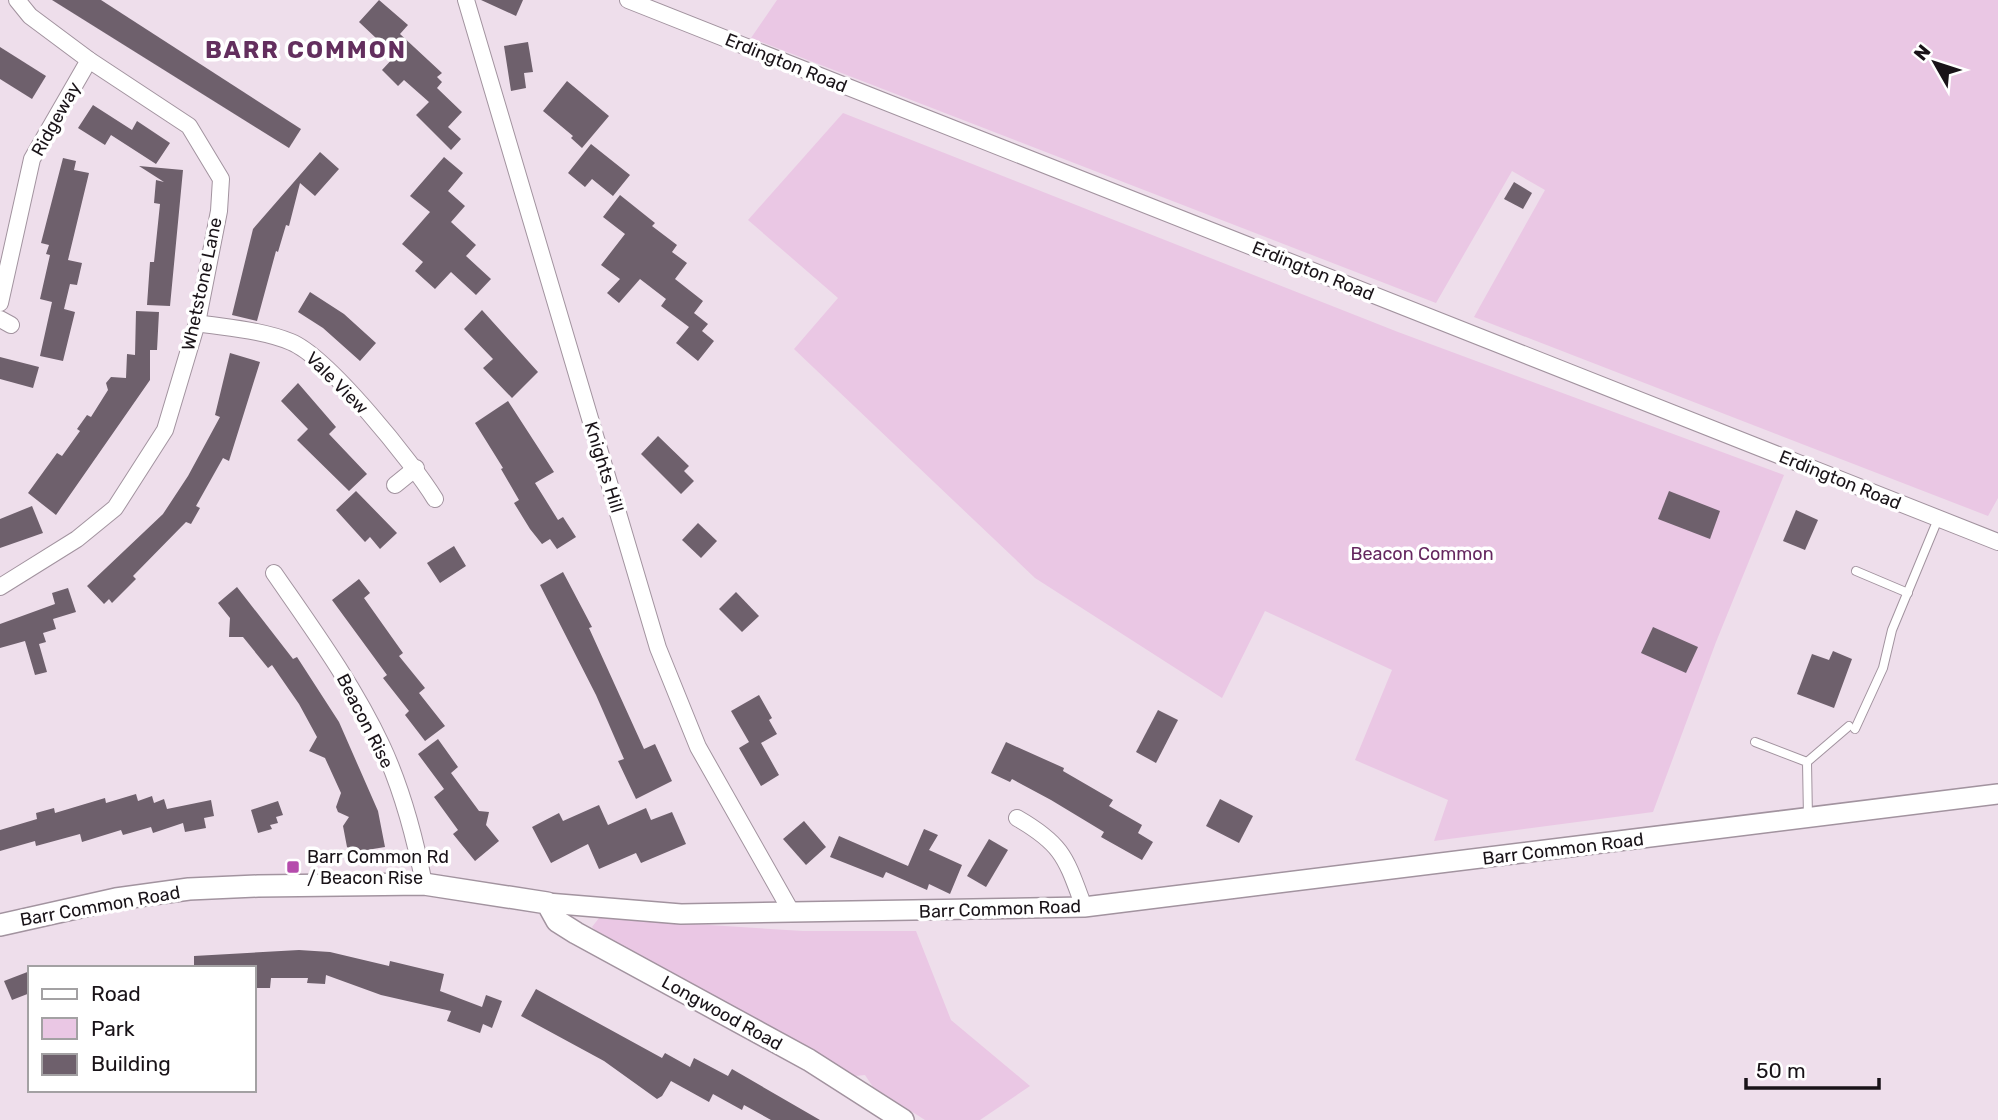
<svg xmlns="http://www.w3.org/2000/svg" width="1998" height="1120" font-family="Rubik,sans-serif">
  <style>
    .green { fill: #eac7e4 }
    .building { fill: #6e606c }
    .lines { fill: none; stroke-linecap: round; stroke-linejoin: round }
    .service-casing { stroke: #a2939f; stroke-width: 10 }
    .minor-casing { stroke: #a2939f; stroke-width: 18 }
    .tertiary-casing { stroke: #a2939f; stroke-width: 22 }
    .secondary-casing { stroke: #a2939f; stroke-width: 24 }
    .service { stroke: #fff; stroke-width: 8 }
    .minor { stroke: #fff; stroke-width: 16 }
    .tertiary { stroke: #fff; stroke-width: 19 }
    .secondary { stroke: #fff; stroke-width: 21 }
    .poi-dot { fill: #b54bac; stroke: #fff; stroke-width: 2.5 }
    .labels { text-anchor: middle; stroke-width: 7; stroke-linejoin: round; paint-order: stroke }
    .street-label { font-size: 18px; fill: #191318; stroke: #fff }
    .park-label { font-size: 18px; fill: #65275f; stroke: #fff }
    .poi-label { font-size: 18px; fill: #191318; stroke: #fff; text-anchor: start }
    .district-label { font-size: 24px; font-weight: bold; letter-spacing: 2px; fill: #632f5e; stroke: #fff }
  </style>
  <rect width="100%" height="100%" fill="#eedeeb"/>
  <g class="green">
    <polygon points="777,0 1998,0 1998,498 1988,516 1474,317 1545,190 1512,171 1436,303 751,38"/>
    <polygon points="843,113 1398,332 1784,475 1716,642 1653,812 1434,841 1448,800 1355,760 1392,670 1265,611 1222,698 1035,578 794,349 838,298 748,220"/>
    <polygon points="599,918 803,931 916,931 951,1020 1030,1086 980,1120 925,1120 873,1087 865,1075 855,1076 595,930 592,927"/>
  </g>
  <g class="building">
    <polygon points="52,0 101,0 301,129 289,148"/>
    <polygon points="379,0 408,25 400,34 442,73 437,77 442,82 437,88 462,112 448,127 461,139 451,150 416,115 429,102 404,80 398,86 382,70 395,56 359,22"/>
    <polygon points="481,0 523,0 516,16"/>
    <polygon points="528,42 533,72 524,73 526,88 511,91 504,46"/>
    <polygon points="0,47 46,76 32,99 0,79"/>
    <polygon points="567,81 609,116 582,148 571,138 573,136 543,111"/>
    <polygon points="93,105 132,130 137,121 170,143 156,164 111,135 105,145 78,128"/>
    <polygon points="591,144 630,175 613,196 592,179 585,187 568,173"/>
    <polygon points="320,152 339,169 315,196 300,183 289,226 286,225 278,252 276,251 257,321 232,315 253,229"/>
    <polygon points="444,157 463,173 448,191 465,206 451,222 476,245 466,256 491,279 476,295 451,272 435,289 415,271 423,262 402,244 430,212 410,196"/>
    <polygon points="63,158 76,161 74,170 89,173 68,260 82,263 77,285 70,284 64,309 75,312 63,361 40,356 52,302 40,299 50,255 46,254 49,245 41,243"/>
    <polygon points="139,166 183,170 170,306 147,305 150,262 154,262 160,204 154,203 156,180 164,182"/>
    <polygon points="1514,182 1532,193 1523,209 1504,199"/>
    <polygon points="620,195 655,223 652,226 677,245 672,252 687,263 675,279 703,301 694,313 708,324 702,331 714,341 698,361 676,343 689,327 661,306 666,299 640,279 619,303 607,293 620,279 601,265 625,234 603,217"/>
    <polygon points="310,292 344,314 376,343 360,361 323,328 298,312"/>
    <polygon points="482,310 538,372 512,398 483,368 493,359 464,329"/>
    <polygon points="136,311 159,312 157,350 150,350 150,380 56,515 28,493 57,453 62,456 80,431 77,429 87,415 91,417 108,390 106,383 111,377 126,378 127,354 135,355"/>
    <polygon points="230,353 260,362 229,461 223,458 196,506 200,508 191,524 186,522 133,576 136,579 112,603 109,599 104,604 87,586 163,514 188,476 220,417 215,415"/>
    <polygon points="0,357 39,367 33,388 0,379"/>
    <polygon points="298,383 336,427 329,434 367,474 349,491 297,440 308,429 281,401"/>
    <polygon points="508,401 554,472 535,483 558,520 563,517 576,537 557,549 550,539 542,544 530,529 514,503 519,500 501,469 503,468 475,423"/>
    <polygon points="658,436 689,466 684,471 694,481 681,494 641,454"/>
    <polygon points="356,491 397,533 380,549 370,537 365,542 336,510"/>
    <polygon points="1669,491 1720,511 1710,539 1658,519"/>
    <polygon points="32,506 43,533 0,548 0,519"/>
    <polygon points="1796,510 1818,520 1805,550 1783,541"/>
    <polygon points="698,523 717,541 701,558 682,540"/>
    <polygon points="454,546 466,566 440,583 427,563"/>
    <polygon points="563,572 592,627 589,628 644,749 655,744 672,781 636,799 618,761 624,759 596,695 540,585"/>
    <polygon points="359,579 370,593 364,598 403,653 399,656 425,688 419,693 445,726 425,741 405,715 409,711 383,678 387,675 332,600"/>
    <polygon points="237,587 293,659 297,657 339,722 378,811 385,847 355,852 347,847 343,826 349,817 338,812 336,807 341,793 325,758 309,751 317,737 299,704 272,665 268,668 243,637 229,637 230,618 218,603"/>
    <polygon points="68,588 76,612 53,619 56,629 43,633 46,642 39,644 47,672 35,675 25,641 0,648 0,624 55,604 52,593"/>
    <polygon points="736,592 759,616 742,632 719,609"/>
    <polygon points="1653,627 1698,647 1686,673 1641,653"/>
    <polygon points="1833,651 1852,659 1834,708 1797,694 1812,654 1829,660"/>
    <polygon points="759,695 772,718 769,720 777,734 761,743 779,775 761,786 739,748 749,742 731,711"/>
    <polygon points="1158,710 1178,720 1156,763 1136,752"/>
    <polygon points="438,739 458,767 451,773 479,811 489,812 486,825 499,841 475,861 453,834 458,830 434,797 444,789 418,754"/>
    <polygon points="1006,742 1064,768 1063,771 1113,800 1109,806 1142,825 1138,833 1153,842 1142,860 1101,837 1104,832 1051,800 1012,779 1010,782 991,773"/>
    <polygon points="136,794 138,801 152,796 154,803 164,799 167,809 211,800 214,816 204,818 206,828 185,832 183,823 153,833 151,827 123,835 121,830 82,842 80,834 36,846 35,841 0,851 0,830 37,819 36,813 54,808 55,813 105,798 106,803"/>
    <polygon points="1220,799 1253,816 1239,843 1206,826"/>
    <polygon points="278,801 283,815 276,817 278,823 270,825 272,829 258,833 251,810"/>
    <polygon points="599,805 608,825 646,808 651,820 672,812 686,844 641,863 636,853 599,869 588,844 551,863 532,827 559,813 563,821"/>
    <polygon points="804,821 826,847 806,865 783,839"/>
    <polygon points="924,829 938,835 929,850 962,865 950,894 929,884 927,890 886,872 883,878 830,857 839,836 908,866"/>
    <polygon points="989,839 1008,850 986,887 967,876"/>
    <polygon points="299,950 330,952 389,966 390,961 444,974 440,991 482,1007 486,995 502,1001 492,1028 483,1024 480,1033 447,1021 451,1011 381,995 326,975 325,984 307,983 308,978 271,978 270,988 254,988 254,968 194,968 194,956"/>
    <polygon points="30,971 30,993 12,1000 4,981"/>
    <polygon points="536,989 662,1058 665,1053 690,1067 694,1058 728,1076 732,1069 820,1120 771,1120 744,1105 742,1110 713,1094 709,1102 671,1081 662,1096 657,1099 604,1061 521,1016"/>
  </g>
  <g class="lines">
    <defs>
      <g id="service">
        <polyline points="1856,571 1908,593"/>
        <polyline points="1855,729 1883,668 1892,630 1938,519"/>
        <polyline points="1755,742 1807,762 1808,818"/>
        <polyline points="1807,762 1849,726"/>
      </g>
      <g id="minor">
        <polyline points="466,0 658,648 698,747 792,913"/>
        <polyline points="628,0 1998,542"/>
        <polyline points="0,303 32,159 89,60"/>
        <polyline points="0,319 11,325"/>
        <path d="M197 323C228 328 262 330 291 342 328 357 413 463 435 499"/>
        <polyline points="395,485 416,468"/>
        <path d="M274 573C312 628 353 684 382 746 402 789 415 838 424 884"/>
        <polyline points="0,587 77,539 115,508 165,430 197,323 219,211 221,179 189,126 89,60 30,16 17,0"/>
        <path d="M1017 818C1064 845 1066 859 1084 907"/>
      </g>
      <polyline id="tertiary" points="547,903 681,914 1084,907 1998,794"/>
      <polyline id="secondary" points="0,925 116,899 189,889 258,886 424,884 547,903 557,921 576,933 809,1060 903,1120"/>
    </defs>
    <use href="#service" class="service-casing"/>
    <use href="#minor" class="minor-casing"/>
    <use href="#tertiary" class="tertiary-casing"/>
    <use href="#secondary" class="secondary-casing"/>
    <use href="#service" class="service"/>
    <use href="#minor" class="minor"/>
    <use href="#tertiary" class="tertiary"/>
    <use href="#secondary" class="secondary"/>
  </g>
  <rect class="poi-dot" x="286" y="860" width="14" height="14" rx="3.5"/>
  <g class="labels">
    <g class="street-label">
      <text transform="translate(786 63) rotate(22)" y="6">Erdington Road</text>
      <text transform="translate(56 119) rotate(-61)" y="6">Ridgeway</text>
      <text transform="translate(1313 271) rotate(22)" y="6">Erdington Road</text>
      <text transform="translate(202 284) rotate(-78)" y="6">Whetstone Lane</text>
      <text transform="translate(337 383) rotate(45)" y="6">Vale View</text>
      <text transform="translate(604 467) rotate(73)" y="6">Knights Hill</text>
      <text transform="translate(1840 480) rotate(22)" y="6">Erdington Road</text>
      <text transform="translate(365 721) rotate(63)" y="6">Beacon Rise</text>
      <text transform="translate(1563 849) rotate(-7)" y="6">Barr Common Road</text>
      <text transform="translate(100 906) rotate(-10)" y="6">Barr Common Road</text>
      <text transform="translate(1000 909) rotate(-2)" y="6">Barr Common Road</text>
      <text transform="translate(722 1013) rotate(29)" y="6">Longwood Road</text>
    </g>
    <g class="park-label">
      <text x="1422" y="560">Beacon Common</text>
    </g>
    <g class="poi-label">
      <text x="307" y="863">Barr Common Rd<tspan x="307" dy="21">/ Beacon Rise</tspan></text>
    </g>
    <g class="district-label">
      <text x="306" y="58">BARR COMMON</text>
    </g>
  </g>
  <rect x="28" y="966" width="228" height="126" fill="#ffffff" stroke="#a3a1a3" stroke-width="2"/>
  <rect x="42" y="989" width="35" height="10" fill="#ffffff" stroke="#a3a1a3" stroke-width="2"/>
  <text x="91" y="1001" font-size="21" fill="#191318">Road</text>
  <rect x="42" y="1018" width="35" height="21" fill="#eac7e4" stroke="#a3a1a3" stroke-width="2"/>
  <text x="91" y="1036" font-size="21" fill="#191318">Park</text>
  <rect x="42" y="1054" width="35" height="21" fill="#6e606c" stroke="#a3a1a3" stroke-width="2"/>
  <text x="91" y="1071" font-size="21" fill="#191318">Building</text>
  <g transform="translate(1935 63) rotate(309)" stroke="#ffffff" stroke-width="5" paint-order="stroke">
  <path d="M0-5L12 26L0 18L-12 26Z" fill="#191318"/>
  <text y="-10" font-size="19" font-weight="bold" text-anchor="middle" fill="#191318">N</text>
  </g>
  <path d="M1746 1078v10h133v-10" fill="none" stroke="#191318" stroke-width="3.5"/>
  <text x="1756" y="1078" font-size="21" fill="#191318" stroke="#ffffff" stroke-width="5" paint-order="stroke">50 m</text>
</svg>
